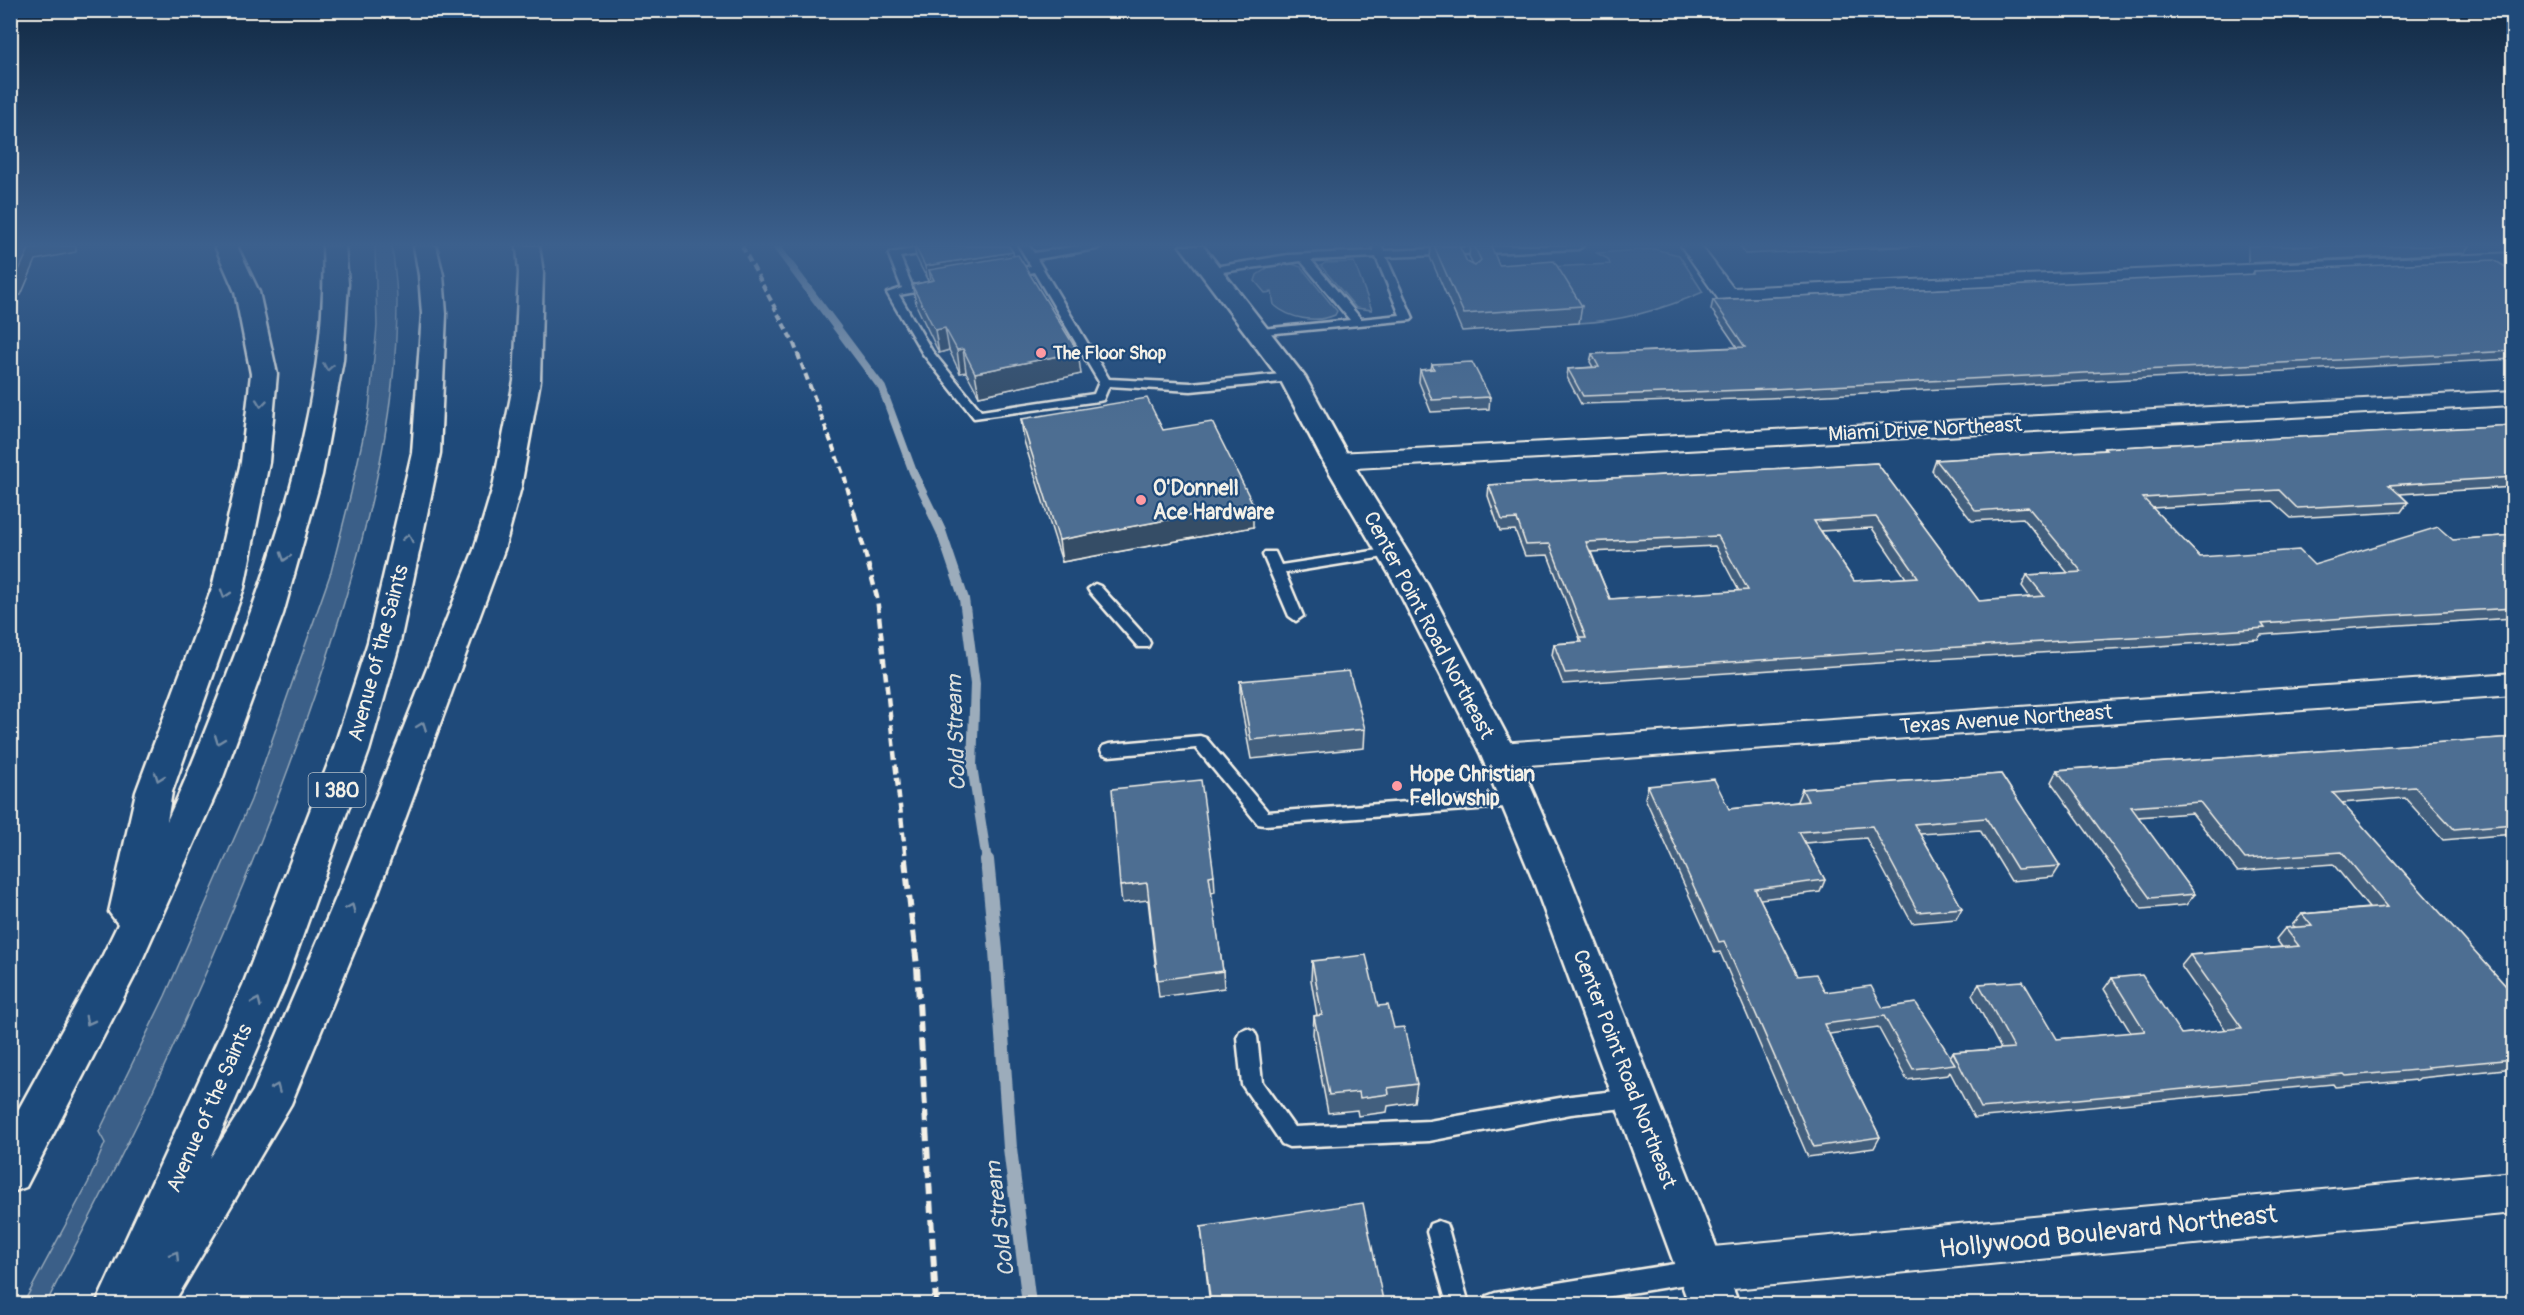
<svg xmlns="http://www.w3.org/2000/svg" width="2524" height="1315" font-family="Pangolin,sans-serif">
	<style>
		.green { fill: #3a5f88; stroke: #97a8b8; stroke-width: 1.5 }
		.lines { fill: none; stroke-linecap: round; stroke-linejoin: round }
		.stream-far2 { stroke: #9cacbb; stroke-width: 8 }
		.stream-far1 { stroke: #9cacbb; stroke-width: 10 }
		.stream { stroke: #9cacbb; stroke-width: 14 }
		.lane-casing { stroke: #f4f1e8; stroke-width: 5 }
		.street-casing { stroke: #f4f1e8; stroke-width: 4 }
		.secondary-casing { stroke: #f4f1e8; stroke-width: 5 }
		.highway-casing { stroke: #f4f1e8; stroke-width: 5 }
		.lane { fill: #1f4a7a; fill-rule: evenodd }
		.street { fill: #1f4a7a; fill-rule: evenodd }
		.secondary { fill: #1f4a7a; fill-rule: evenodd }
		.highway { fill: #1f4a7a; fill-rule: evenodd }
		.rail-far2 { stroke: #f4f1e8; stroke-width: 4; stroke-dasharray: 7 4; stroke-linecap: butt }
		.rail-far1 { stroke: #f4f1e8; stroke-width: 4.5; stroke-dasharray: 9 4.5; stroke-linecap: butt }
		.rail { stroke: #f4f1e8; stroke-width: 6; stroke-dasharray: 12 6; stroke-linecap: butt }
		.wall { fill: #425f7e; stroke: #f4f1e8; stroke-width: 1.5; fill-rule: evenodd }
		.shaded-wall { fill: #364d66; stroke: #f4f1e8; stroke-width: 1.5 }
		.building { fill: #4d6e92; stroke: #f4f1e8; stroke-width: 1.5; fill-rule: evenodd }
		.oneway { stroke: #748da6 }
		.poi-dot { fill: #ff9aa2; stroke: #1f4a7a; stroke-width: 2 }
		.labels { text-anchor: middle; stroke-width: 4.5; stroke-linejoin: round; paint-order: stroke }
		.far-poi-label { font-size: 18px; font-weight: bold; fill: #f4f1e8; stroke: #1f4a7a; text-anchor: start }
		.shield { fill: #1f4a7a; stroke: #b4bfc7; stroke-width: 1.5 }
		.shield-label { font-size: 20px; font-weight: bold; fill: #f4f1e8 }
		.street-label { font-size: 21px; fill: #f4f1e8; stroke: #1f4a7a }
		.poi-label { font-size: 21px; font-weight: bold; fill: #f4f1e8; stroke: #1f4a7a; text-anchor: start }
		.water-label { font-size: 22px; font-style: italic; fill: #dee0dd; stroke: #1f4a7a }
		.near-street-label { font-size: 26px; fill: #f4f1e8; stroke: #1f4a7a }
	</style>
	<rect width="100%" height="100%" fill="#1f4a7a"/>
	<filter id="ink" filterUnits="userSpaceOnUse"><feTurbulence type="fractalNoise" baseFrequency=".0167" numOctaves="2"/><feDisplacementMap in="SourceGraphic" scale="12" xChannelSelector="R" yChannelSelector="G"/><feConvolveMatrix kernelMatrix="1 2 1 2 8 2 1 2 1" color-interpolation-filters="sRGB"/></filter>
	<g filter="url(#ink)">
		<path class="green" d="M375 246H392C394 264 397 284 397 302 397 427 362 549 324 667 276 813 215 957 150 1097 117 1167 80 1235 46 1304H23L88 1183 105 1143 99 1132 165 996 251 800 331 572 351 493 369 410 377 326Z
			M1654 249 1679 255 1703 292C1664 309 1621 321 1579 323L1548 267 1610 264 1608 259 1597 253Z
			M1354 262 1372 310 1356 308 1321 266 1325 263Z
			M1292 264 1301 267 1337 311 1335 315C1315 324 1289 318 1274 305L1272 292 1265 293 1255 281 1257 275 1269 267Z"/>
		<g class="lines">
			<path class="stream-far2" d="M776 246 882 388 913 472 933 513"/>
			<path class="stream-far1" d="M932 512 941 531 964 599 975 684 972 766 987 861"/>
			<path class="stream" d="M987 860 996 951 1010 1148 1029 1304"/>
			<defs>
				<path id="lane" d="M932 246H955L950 249 900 257 912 286 932 283 937 286 932 289 899 295 932 351 981 411 1094 394 1099 382 1034 272 1009 276 1004 273 1031 266 1019 246H1029L1034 253 1078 246H1101L1096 249 1037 259 1109 379 1191 383 1292 373 1298 377 1292 381 1191 391 1109 386 1103 400 1099 401 974 418 923 354 887 293 902 288 889 255 890 253Z
					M1373 246H1381L1384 251 1506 246H1583L1578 249 1386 257 1413 318 1411 320 1256 335 1250 332 1252 330 1350 320 1301 261 1208 274 1203 271 1208 268 1288 255 1374 251ZM1376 257 1400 315 1361 319 1311 260Z
					M1392 548 1399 552 1397 555 1285 573 1303 616 1296 621 1289 616 1263 555 1265 552H1275L1281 565Z
					M1095 584 1100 586 1148 639 1150 643 1148 647H1138L1090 592 1088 589Z
					M1200 736 1206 738 1268 812 1518 794 1524 796 1526 800 1524 804 1518 806 1264 825 1258 824 1196 748 1109 756 1103 754 1101 750 1103 746 1109 744Z
					M1247 1028 1254 1031 1257 1037 1262 1082 1294 1127 1429 1121 1571 1096 1633 1089 1640 1091 1643 1098 1640 1105 1633 1107 1571 1114 1429 1141 1289 1147 1282 1144 1242 1085 1237 1037 1240 1031Z
					M1438 1221 1446 1224 1449 1232 1469 1304H1447L1427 1232 1430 1224Z
					M1699 1260 1707 1263 1710 1271 1707 1279 1699 1282 1561 1304H1484L1487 1296 1495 1293Z"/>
				<path id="street" d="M1681 246H1701L1733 288 2514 253V265L1727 301 1719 300Z
					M2514 391V405L1337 469 1328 466 1324 461 1328 456 1337 453Z
					M2514 673V695L1499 767 1488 763 1483 755 1488 747 1499 743Z
					M2514 1172V1213L1702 1292 1686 1286 1680 1270 1686 1254 1702 1248Z"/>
				<path id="secondary" d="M1180 246H1203L1305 377 1351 461 1427 584 1517 755 1571 880 1739 1304H1689L1533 880 1481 755 1395 584 1323 461 1280 379Z"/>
				<path id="highway" d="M215 246H237L259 292 277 374 269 462 244 588 172 792 167 821C189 774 207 726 226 678 278 544 329 391 323 246H345L348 284 343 360 322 475 283 614 222 780 138 969 26 1187 10 1193V1125L101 959 118 924 109 912 136 792 212 588 241 462 251 374 235 292Z
					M414 246H436L443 275 446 314 440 453 400 642 369 751 285 985 210 1158 253 1091 336 898 474 550 493 487 514 381 519 273 517 246H539L543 273 540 381 521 487 504 550 376 898 291 1104 173 1304H96L243 985 333 751 368 642 412 453 422 314 419 275Z"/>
			</defs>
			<use href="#lane" class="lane-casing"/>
			<use href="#street" class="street-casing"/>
			<use href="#secondary" class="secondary-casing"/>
			<use href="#highway" class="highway-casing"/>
			<use href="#lane" class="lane"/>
			<use href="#street" class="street"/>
			<use href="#secondary" class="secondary"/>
			<use href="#highway" class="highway"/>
			<path class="rail-far2" d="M742 246 794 344 845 479 854 513"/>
			<path class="rail-far1" d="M854 512 877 597 906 861"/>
			<path class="rail" d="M905 860 917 966 936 1304"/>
		</g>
		<path class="wall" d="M899 246H1009L1013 256 1081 374 979 396 966 372 960 373 949 350 939 353 917 307 912 285 931 281H928L916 257 914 246 900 247Z
			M1426 246H1459L1467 262 1473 265 1469 256 1470 246H1491L1499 265 1582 306 1579 323 1462 331 1430 257 1431 247H1426Z
			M1740 246H1920L1745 254Z
			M2248 246H2469L2464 253 2248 263Z
			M2254 271 2514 272V359L1769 398 1581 404 1567 377 1568 369 1593 367 1590 362 1592 354 1737 347 1711 309 1713 300 2252 275Z
			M1432 364 1490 397 1489 409 1431 412 1419 382 1420 370 1431 369Z
			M1021 419 1253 527 1062 562 1024 441Z
			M2514 425V487L2400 494 2408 502 2401 512 2291 518 2272 501 2152 508 2200 557 2314 565 2453 540 2514 535V618L2367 627 2261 635 2258 639 2145 647 1984 656 1563 684 1552 655 1554 644 1579 642 1580 639 1548 555 1525 556 1515 530 1500 531 1488 496 1489 485 1877 463 1979 601 2030 597 2022 586 2027 575 2068 573 2023 518 1972 521 1932 471 1936 460 2103 450 2104 448ZM1872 528 1906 578 1854 581 1821 531ZM1715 546 1739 591 1610 599 1591 552Z
			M1240 681 1365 729 1364 748 1251 759 1240 700Z
			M2514 737V834L2443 840 2405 798 2342 803 2514 995V1068L2420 1078 2417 1080 2335 1087 2333 1084 1974 1118 1950 1072 1948 1075 1907 1080 1878 1027 1829 1034 1880 1137 1874 1148 1808 1157 1720 952 1715 953 1645 798 1648 786 1729 809 1798 802 1797 801 1802 789 2001 774 2060 866 2053 877 2011 881 1980 830 1920 834 1962 908 1956 919 1912 923 1866 838 1805 843 1825 880 1820 892 1760 899 1798 976 1825 992 1883 1008 1950 1057 1953 1052 2001 1049 1972 995 1979 984 2057 1039 2131 1033 2104 989 2112 978 2181 1034 2226 1030 2181 966 2190 955 2282 947 2276 939 2285 928 2295 927 2292 925 2302 914 2369 908 2333 864 2237 871 2192 813 2138 817 2195 894 2186 905 2142 909 2051 782 2057 770Z
			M1214 875 1215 892 1211 893 1223 971 1224 988 1159 997 1148 900 1122 903 1120 886Z
			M1312 961 1378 1006 1394 1028 1417 1084 1414 1102 1388 1106 1387 1112 1358 1116 1357 1110 1328 1113 1313 1034 1314 1016 1317 1015 1311 980Z
			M1201 1227 1384 1305H1210Z"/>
		<path class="shaded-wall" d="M44 246H76V252L36 260 21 295 15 296 10 306V284L29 249Z
			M1013 252 1015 266 929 270 931 281H928L925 266Z
			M945 328 949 350 939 353 935 330Z
			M963 349 966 372 960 373 957 350Z
			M1078 352 1081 374 979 396 975 373Z
			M1253 504V527L1062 562 1059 540Z"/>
		<path class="building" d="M10 246H44L29 249 13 283 10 284Z
			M915 246H1009L1013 252 925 266Z
			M1434 246H1459L1467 262 1475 266 1481 260 1474 246H1491L1499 265 1554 261 1582 306 1464 314Z
			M1018 255 1078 352 975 373 963 349 957 350 945 328 935 330 912 285 934 280 929 270Z
			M2494 260 2514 272V351L1772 389 1583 396 1568 369 1599 367 1592 354 1745 347 1713 300 2254 274V271Z
			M1472 362 1490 397 1432 400 1420 370 1434 369 1432 364Z
			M1147 398 1163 430 1212 422 1253 504 1059 540 1021 419Z
			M2514 425V477L2389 485 2408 502 2297 508 2279 490 2143 498 2200 557 2299 550 2314 565 2438 527 2453 540 2514 535V608L2375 616 2262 624 2265 628 2151 636 1989 645 1565 673 1554 644 1582 642 1580 638H1586L1550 544 1526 545 1517 519 1502 520 1489 485 1877 463 1979 601 2044 596 2027 575 2082 572 2028 507 1976 511 1936 460 2106 450 2104 448ZM1876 517 1918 577 1854 581 1814 521ZM1718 536 1748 590 1610 599 1586 542Z
			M1349 671 1365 729 1251 740 1240 681Z
			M2514 737V824L2454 829 2415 787 2333 793 2514 995V1059L2427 1067 2429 1069 2346 1076 2344 1074 1981 1108 1953 1052 2014 1048 1979 984 2023 981 2057 1039 2145 1031 2112 978 2142 975 2181 1034 2242 1028 2190 955 2299 946 2285 928 2312 926 2302 914 2387 907 2342 852 2245 859 2200 802 2131 807 2195 894 2150 898 2057 770Z
			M2001 774 2060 866 2017 869 1986 818 1914 824 1962 908 1918 912 1872 826 1799 832 1825 880 1755 889 1798 976 1816 974 1825 992 1871 986 1883 1008 1916 1003 1955 1064 1913 1069 1884 1016 1824 1024 1880 1137 1814 1147 1724 941 1719 942 1648 786 1714 779 1729 809 1808 801 1802 789Z
			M1201 780 1214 875 1209 876 1223 971 1158 980 1147 883 1120 886 1112 789Z
			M1366 955 1378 1006 1388 1005 1394 1028 1404 1027 1417 1084 1388 1088 1389 1094 1360 1098 1359 1092 1329 1095 1314 1016 1322 1015 1312 961Z
			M1363 1203 1384 1305H1211L1201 1227Z"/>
		<defs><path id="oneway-chevron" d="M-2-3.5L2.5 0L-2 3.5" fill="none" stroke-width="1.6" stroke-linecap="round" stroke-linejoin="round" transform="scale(1.5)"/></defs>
		<g class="oneway">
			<use href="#oneway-chevron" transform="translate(328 367) rotate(100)"/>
			<use href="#oneway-chevron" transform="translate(261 403) rotate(96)"/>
			<use href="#oneway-chevron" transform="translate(408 538) rotate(-78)"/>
			<use href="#oneway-chevron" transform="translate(285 557) rotate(108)"/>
			<use href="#oneway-chevron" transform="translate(225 594) rotate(108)"/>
			<use href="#oneway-chevron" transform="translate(422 726) rotate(-69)"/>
			<use href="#oneway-chevron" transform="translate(219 740) rotate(111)"/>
			<use href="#oneway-chevron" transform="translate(159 777) rotate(110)"/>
			<use href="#oneway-chevron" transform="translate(351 908) rotate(-67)"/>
			<use href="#oneway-chevron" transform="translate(257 1002) rotate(-66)"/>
			<use href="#oneway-chevron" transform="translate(89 1021) rotate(118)"/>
			<use href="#oneway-chevron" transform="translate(276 1088) rotate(-67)"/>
			<use href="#oneway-chevron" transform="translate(175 1255) rotate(-58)"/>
		</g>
	</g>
	<linearGradient id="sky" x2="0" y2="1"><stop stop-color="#112943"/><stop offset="0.57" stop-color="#3c608d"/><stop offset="1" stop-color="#3c608d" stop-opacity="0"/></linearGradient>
	<rect width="2524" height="430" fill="url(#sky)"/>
	<g class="poi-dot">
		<circle cx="1041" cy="353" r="6"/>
		<circle cx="1141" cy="500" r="6"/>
		<circle cx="1397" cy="786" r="6"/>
	</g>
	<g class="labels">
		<g class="far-poi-label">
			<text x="1053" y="359">The Floor Shop</text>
		</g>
		<rect class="shield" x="308.5" y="773" width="57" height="34" rx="4.5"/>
		<g class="shield-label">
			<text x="337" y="797">I 380</text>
		</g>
		<g class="street-label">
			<text transform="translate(1925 429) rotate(-3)" y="7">Miami Drive Northeast</text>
			<text transform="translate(1429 625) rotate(62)" y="7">Center Point Road Northeast</text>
			<text transform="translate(378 653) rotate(-75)" y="7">Avenue of the Saints</text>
			<text transform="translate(2006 719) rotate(-4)" y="7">Texas Avenue Northeast</text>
			<text transform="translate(1625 1069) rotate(69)" y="7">Center Point Road Northeast</text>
			<text transform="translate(209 1108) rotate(-66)" y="7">Avenue of the Saints</text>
		</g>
		<g class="poi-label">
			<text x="1153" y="495">O'Donnell<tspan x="1153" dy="24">Ace Hardware</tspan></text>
			<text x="1409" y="781">Hope Christian<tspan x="1409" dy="24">Fellowship</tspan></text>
		</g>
		<g class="water-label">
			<text transform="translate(955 733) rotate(-92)" y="8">Cold Stream</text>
			<text transform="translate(999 1219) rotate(-97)" y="8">Cold Stream</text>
		</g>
		<g class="near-street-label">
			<text transform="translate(2108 1231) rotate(-6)" y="9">Hollywood Boulevard Northeast</text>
		</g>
	</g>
	<rect width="2524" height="1315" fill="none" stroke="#1f4a7a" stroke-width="36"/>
	<rect x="18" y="18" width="2488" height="1279" fill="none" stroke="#f4f1e8" stroke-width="2" filter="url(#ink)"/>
</svg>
